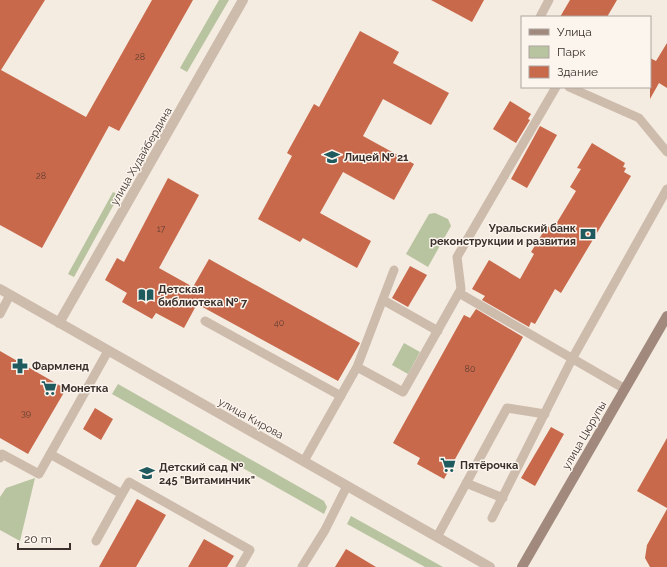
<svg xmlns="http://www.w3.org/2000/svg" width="667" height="567" font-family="Raleway,sans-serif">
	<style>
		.green { fill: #b8c4a0 }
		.building { fill: #c8694b }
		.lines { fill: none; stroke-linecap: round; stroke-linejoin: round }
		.service { stroke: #cdbbac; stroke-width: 9 }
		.tertiary { stroke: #cdbbac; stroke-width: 10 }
		.secondary { stroke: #a18a7d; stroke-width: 10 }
		.labels { text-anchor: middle; stroke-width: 3; stroke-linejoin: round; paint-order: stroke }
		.number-label { font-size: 9px; fill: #5e3e33 }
		.street-label { font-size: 11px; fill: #3b302b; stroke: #fbf5ee }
		.poi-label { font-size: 11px; font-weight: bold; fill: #3b302b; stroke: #fbf5ee; text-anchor: start }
	</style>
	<rect width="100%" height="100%" fill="#f4ebe1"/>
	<path class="green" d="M219 0H229L187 72 180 68Z
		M113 192 119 195 74 277 68 274Z
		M435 213 448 219 451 226 428 267 406 254 429 214Z
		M404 343 420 352 408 374 392 365Z
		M118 384 324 501 327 507 324 514 112 394Z
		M35 478 20 541 0 530V497L6 488Z
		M351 516 443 567H425L347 524Z"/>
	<path class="building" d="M0 0H45L1 70 86 117 152 0H193L119 131 109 126 42 248 0 225Z
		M431 0H484L472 22Z
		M570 0H617L607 17H560Z
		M360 31 399 52 393 63 449 93 431 125 383 99 363 136 414 164 394 200 343 172 320 213 371 241 357 268 303 238 300 242 258 219 292 156 287 153 314 104 319 107Z
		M667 43V88L659 83 650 99V58L656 61Z
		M510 101 531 114 528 119 530 120 516 143 493 129Z
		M540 126 557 135 527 188 511 179Z
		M592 143 625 163 623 167 626 168 624 172 631 176 561 293 555 289 535 324 531 322 529 327 482 300 485 296 472 289 489 260 520 279 534 254 531 252 547 226 553 229 576 191 570 187 581 169 577 168Z
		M168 178 199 195 159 268 193 287 209 259 360 343 338 381 197 304 184 328 156 313 152 319 122 302 127 293 105 280 117 258 124 262Z
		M410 266 427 275 408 307 392 298Z
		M476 309 523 337 444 479 417 464 420 458 393 443 464 315 470 318Z
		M0 351 66 389 28 454 0 438Z
		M95 408 113 419 101 440 83 429Z
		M551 427 564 434 535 486 521 478Z
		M667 438V508L637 491Z
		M137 499 166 515 136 567H99Z
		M667 509V567H650L645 558 647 545Z
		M204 539 234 556 227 567H188Z
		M346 549 376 567H335Z"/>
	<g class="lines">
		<path class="service" d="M540 17 549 0
			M569 87 639 118 667 152
			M459 293 625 389
			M383 300 438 331
			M0 314 10 295
			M205 321 341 396
			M357 367 403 392 461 289 457 257 556 87
			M50 454 122 494 96 541
			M0 458 2 454 39 474 108 351
			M304 461 357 367 394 270
			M466 483 503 498
			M122 494 129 482 250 550 240 567
			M492 518 572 359 667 189
			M437 537 507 408 545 414
			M302 567 325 530 347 486"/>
		<path class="tertiary" d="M0 289 490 567
			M59 323 243 0"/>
		<path class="secondary" d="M522 567 667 316"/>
	</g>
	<defs>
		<symbol id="school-bare" viewBox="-9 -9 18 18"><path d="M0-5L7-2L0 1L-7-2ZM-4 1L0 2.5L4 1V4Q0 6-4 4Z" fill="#1f5a5e" stroke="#fbf5ee" stroke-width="2.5" paint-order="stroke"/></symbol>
		<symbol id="bank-bare" viewBox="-9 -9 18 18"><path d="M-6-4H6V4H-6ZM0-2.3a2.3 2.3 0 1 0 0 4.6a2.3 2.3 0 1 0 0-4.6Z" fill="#1f5a5e" stroke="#fbf5ee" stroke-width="2.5" paint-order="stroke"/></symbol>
		<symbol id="library-bare" viewBox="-9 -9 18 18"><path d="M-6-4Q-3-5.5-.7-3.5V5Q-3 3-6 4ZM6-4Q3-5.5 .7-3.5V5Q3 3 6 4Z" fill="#1f5a5e" stroke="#fbf5ee" stroke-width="2.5" paint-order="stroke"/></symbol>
		<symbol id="pharmacy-bare" viewBox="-9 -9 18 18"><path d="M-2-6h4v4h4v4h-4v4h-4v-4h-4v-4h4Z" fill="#1f5a5e" stroke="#fbf5ee" stroke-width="2.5" paint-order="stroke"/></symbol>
		<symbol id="supermarket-bare" viewBox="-9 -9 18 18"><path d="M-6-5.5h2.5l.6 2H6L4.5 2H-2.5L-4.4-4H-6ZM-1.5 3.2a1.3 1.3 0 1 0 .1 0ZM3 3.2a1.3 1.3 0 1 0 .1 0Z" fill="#1f5a5e" stroke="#fbf5ee" stroke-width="2.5" paint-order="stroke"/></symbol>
	</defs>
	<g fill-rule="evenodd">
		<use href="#school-bare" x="321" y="146" width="22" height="22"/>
		<use href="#bank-bare" x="577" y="223" width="22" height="22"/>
		<use href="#library-bare" x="135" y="284" width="22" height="22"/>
		<use href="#pharmacy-bare" x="9" y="355" width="22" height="22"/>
		<use href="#supermarket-bare" x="38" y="377" width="22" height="22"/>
		<use href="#supermarket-bare" x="437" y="454" width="22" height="22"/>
		<use href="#school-bare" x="136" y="462" width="22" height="22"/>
	</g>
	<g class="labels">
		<g class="number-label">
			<text x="140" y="60">28</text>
			<text x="41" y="179">28</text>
			<text x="161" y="232">17</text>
			<text x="279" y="326">40</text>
			<text x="470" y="372">80</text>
			<text x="26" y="416">39</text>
		</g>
		<g class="street-label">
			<text transform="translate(141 156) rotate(-60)" y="4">улица Худайбердина</text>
			<text transform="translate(251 418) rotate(29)" y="4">улица Кирова</text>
			<text transform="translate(584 435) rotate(-60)" y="4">улица Цюрупы</text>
		</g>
		<g class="poi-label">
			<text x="344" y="161">Лицей № 21</text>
			<text x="576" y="232" text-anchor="end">Уральский банк<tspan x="576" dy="13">реконструкции и развития</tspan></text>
			<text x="158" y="293">Детская<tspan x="158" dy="13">библиотека № 7</tspan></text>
			<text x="32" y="370">Фармленд</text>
			<text x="61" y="392">Монетка</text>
			<text x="460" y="469">Пятёрочка</text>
			<text x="159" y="471">Детский сад №<tspan x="159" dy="13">245 "Витаминчик"</tspan></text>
		</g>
	</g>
	<rect x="521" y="16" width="130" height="72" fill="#fbf5ee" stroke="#aea6a0"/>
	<rect x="529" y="29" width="20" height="6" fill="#a18a7d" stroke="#aea6a0"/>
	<text x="557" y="36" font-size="12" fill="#3b302b">Улица</text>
	<rect x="529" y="46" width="20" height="12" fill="#b8c4a0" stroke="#aea6a0"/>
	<text x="557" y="56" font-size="12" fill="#3b302b">Парк</text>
	<rect x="529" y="66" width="20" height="12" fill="#c8694b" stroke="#aea6a0"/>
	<text x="557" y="76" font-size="12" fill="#3b302b">Здание</text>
	<path d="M18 543v6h52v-6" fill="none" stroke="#3b302b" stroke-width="2"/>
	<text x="24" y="543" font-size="12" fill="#3b302b" stroke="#fbf5ee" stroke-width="3" paint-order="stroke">20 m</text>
</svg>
